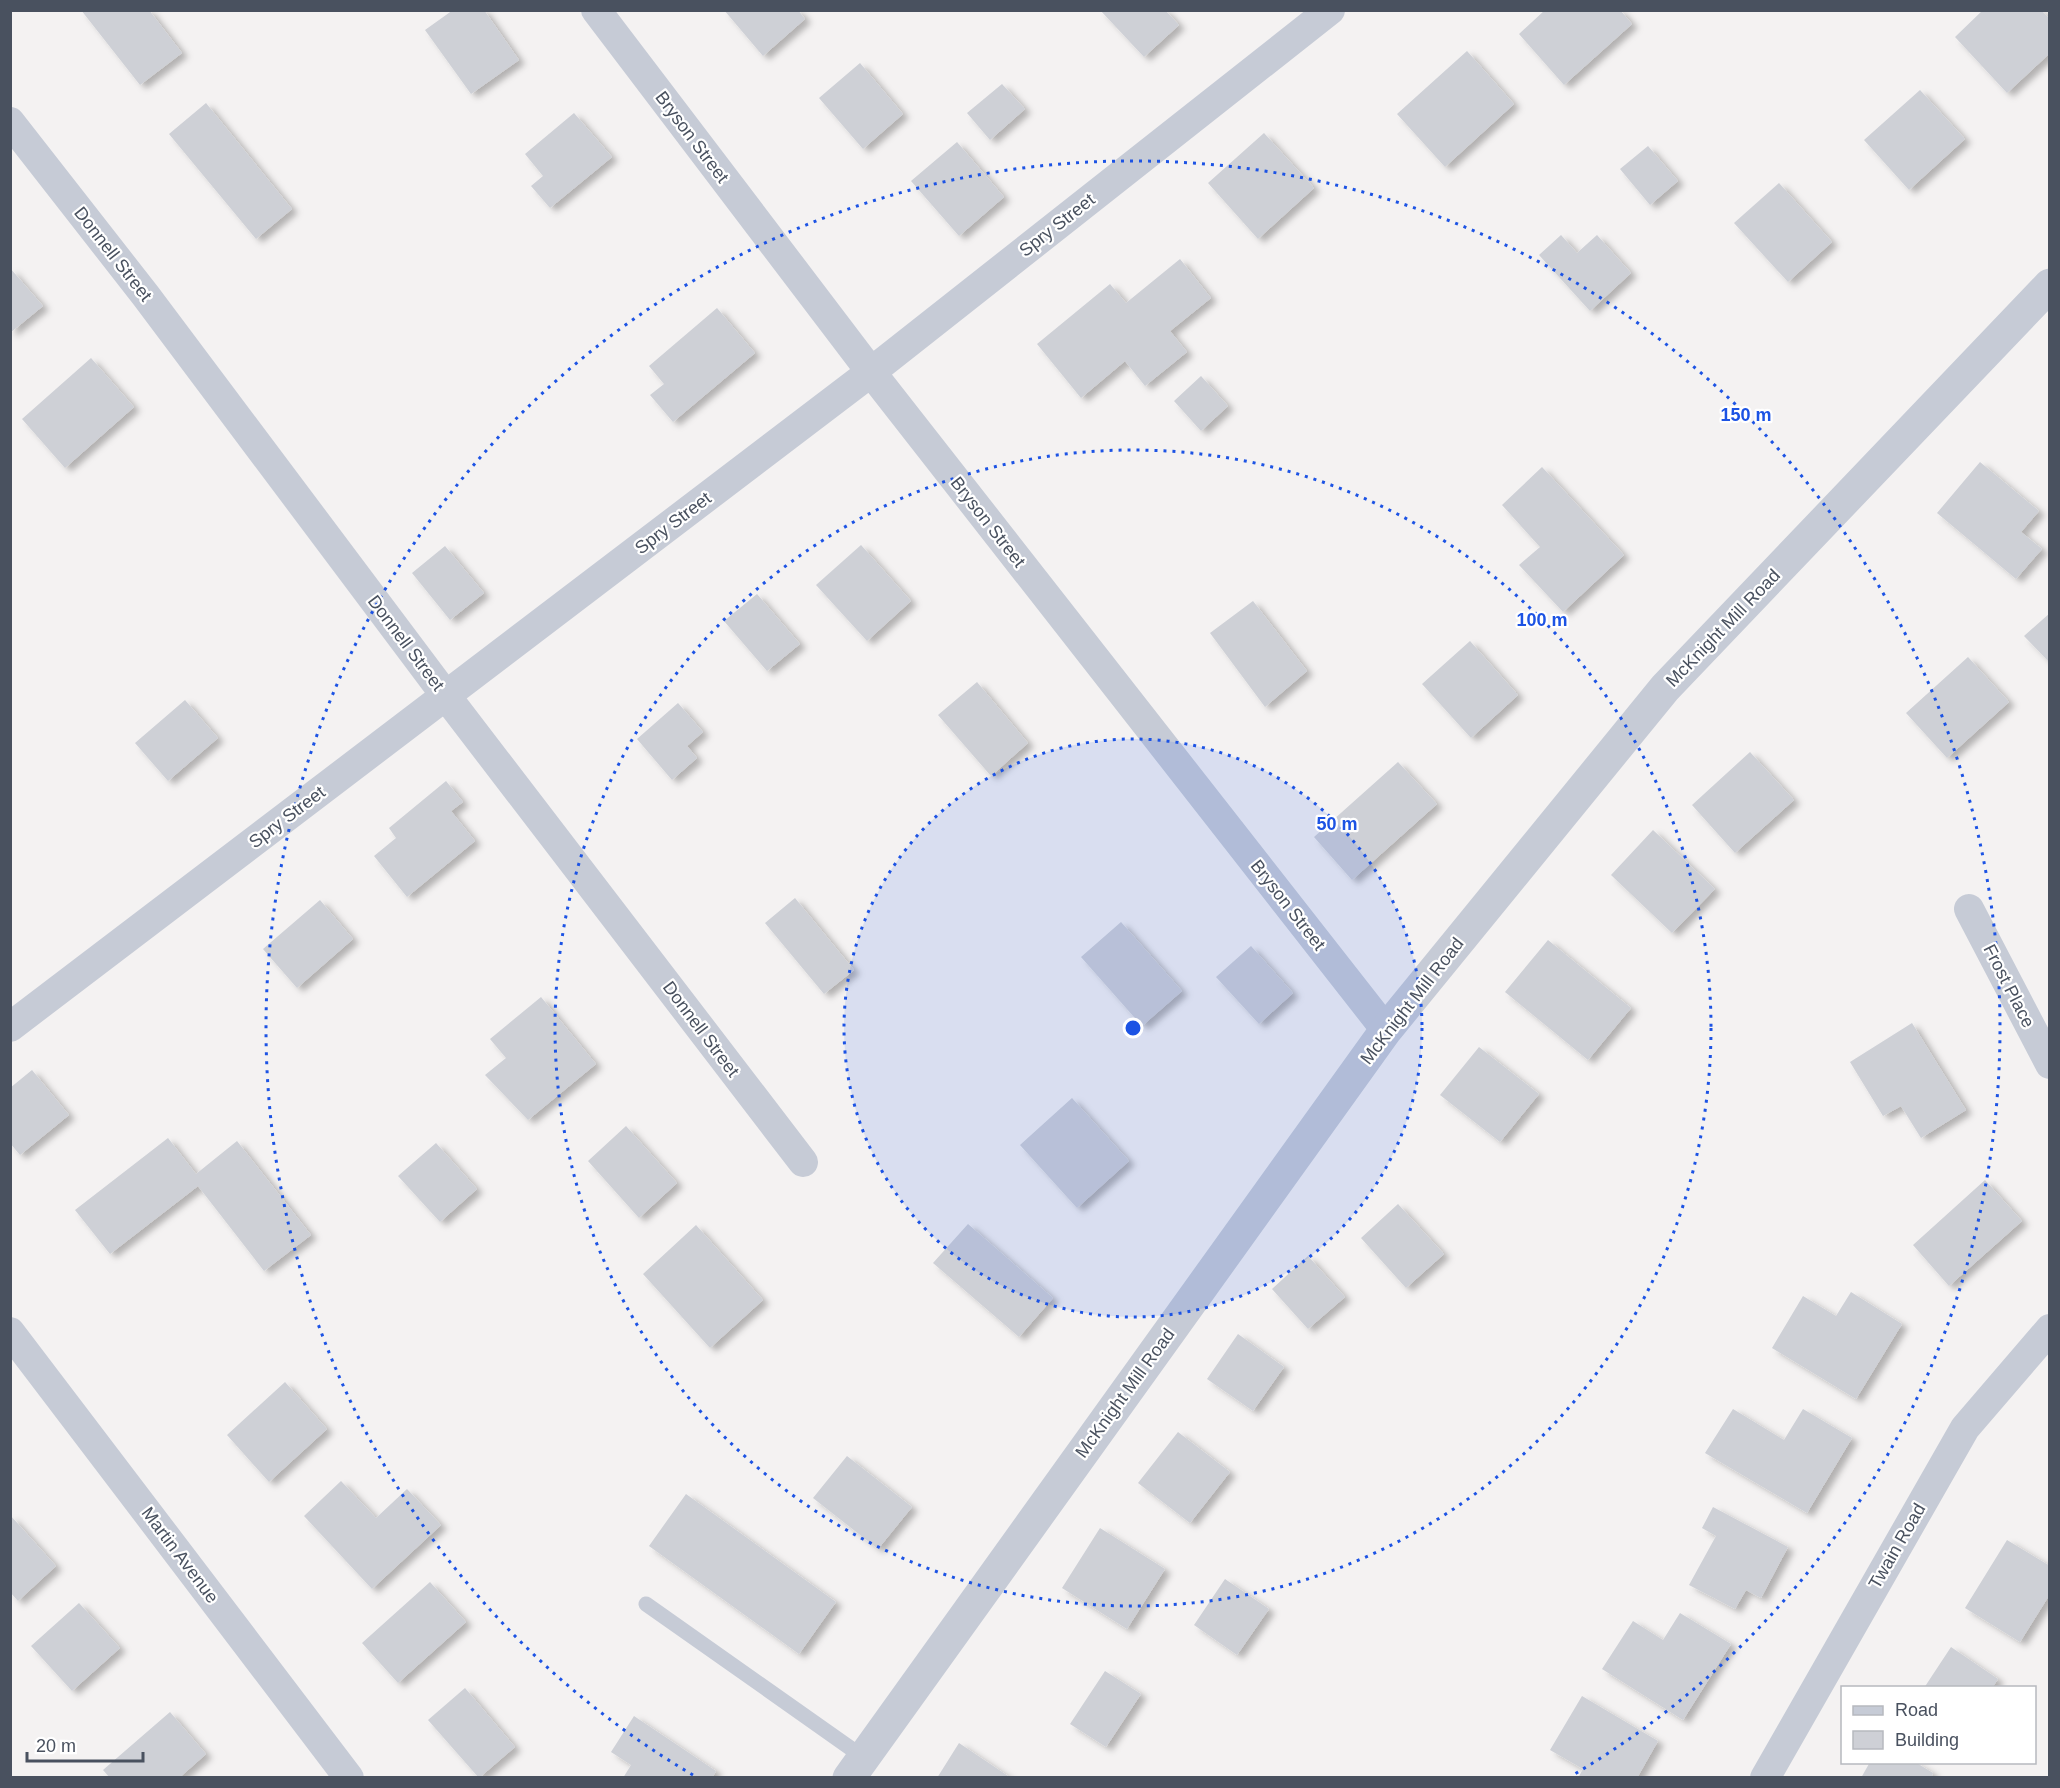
<svg xmlns="http://www.w3.org/2000/svg" width="2060" height="1788" font-family="Helvetica,sans-serif">
	<style>
		.building { fill: #ced0d6; filter: url(#shadow) }
		.lines { fill: none; stroke-linecap: round; stroke-linejoin: round }
		.service { stroke: #c6cbd6; stroke-width: 15 }
		.minor { stroke: #c6cbd6; stroke-width: 30 }
		.tertiary { stroke: #c6cbd6; stroke-width: 33 }
		.ring { fill: none; stroke: #1c53e4; stroke-width: 3; stroke-dasharray: 3 6 }
		.labels { text-anchor: middle; stroke-width: 4.5; stroke-linejoin: round; paint-order: stroke }
		.street-label { font-size: 18px; fill: #49515f; stroke: #fff }
		.centre { fill: #1c53e4; stroke: #fff; stroke-width: 3 }
		.ring-label { font-size: 18px; text-anchor: middle; font-weight: bold; fill: #1c53e4; stroke: #fff; stroke-width: 4.5; stroke-linejoin: round; paint-order: stroke }
	</style>
	<defs>
		<filter id="shadow"><feDropShadow dx="6" dy="4" stdDeviation="3" flood-color="#0004"/></filter>
	</defs>
	<rect width="100%" height="100%" fill="#f4f2f2"/>
	<path class="building" d="M81 10H149L182 53 140 85Z
		M453 10H484L519 60 471 94 425 30Z
		M724 10H798L805 19 763 56Z
		M1100 10H1165L1179 25 1144 57Z
		M1545 10H1620L1632 24 1564 85 1519 34Z
		M1983 10H2041L2050 19V53L2007 93 1955 37Z
		M1467 51 1514 104 1445 167 1397 114Z
		M860 63 903 114 863 149 819 98Z
		M1002 84 1025 109 990 140 967 113Z
		M1920 90 1965 139 1909 190 1864 140Z
		M206 103 292 209 256 239 169 134Z
		M574 113 612 157 550 208 531 186 543 176 525 154Z
		M1264 133 1314 188 1258 239 1208 183Z
		M957 142 1004 197 959 236 911 181Z
		M1648 146 1678 181 1650 205 1620 169Z
		M1779 183 1832 242 1788 282 1734 223Z
		M1561 235 1577 253 1597 235 1631 273 1590 311 1539 255Z
		M1180 259 1211 298 1170 331 1187 352 1145 386 1125 361 1081 398 1037 344 1110 284 1126 303Z
		M10 268 43 306 10 333Z
		M717 308 755 353 673 422 650 395 664 384 649 366Z
		M91 358 134 407 65 468 22 419Z
		M1201 376 1228 406 1201 431 1174 401Z
		M1980 462 2039 511 2021 532 2042 549 2016 579 1937 513Z
		M1542 467 1624 555 1563 612 1519 565 1540 547 1502 505Z
		M861 545 911 601 867 641 816 585Z
		M445 546 484 593 450 620 412 573Z
		M757 594 800 644 767 671 724 621Z
		M1253 601 1307 671 1265 707 1210 633Z
		M2050 613V663L2024 636Z
		M1470 641 1518 695 1471 738 1422 684Z
		M1968 657 2009 702 1947 758 1906 713Z
		M977 682 1028 743 991 776 938 715Z
		M185 700 218 738 168 781 135 743Z
		M678 703 703 732 687 746 697 758 672 780 637 739Z
		M1750 752 1794 800 1735 853 1692 805Z
		M1398 762 1437 804 1352 880 1314 837Z
		M446 781 463 802 451 811 475 841 407 897 374 856 396 838 389 828Z
		M1653 830 1715 889 1672 933 1611 875Z
		M795 898 854 970 824 994 765 923Z
		M320 900 353 939 297 988 263 949Z
		M1121 922 1182 991 1142 1026 1081 957Z
		M1548 940 1631 1008 1588 1060 1505 992Z
		M1251 946 1293 993 1259 1024 1216 977Z
		M541 997 596 1064 528 1120 485 1075 506 1058 490 1039Z
		M1912 1023 1966 1110 1921 1138 1901 1106 1883 1116 1850 1062Z
		M1479 1047 1539 1094 1500 1142 1440 1095Z
		M32 1070 69 1115 20 1155 10 1143V1088Z
		M1072 1098 1129 1161 1077 1208 1020 1145Z
		M626 1126 677 1183 639 1218 588 1161Z
		M168 1138 196 1174 237 1141 311 1235 264 1271 198 1186 110 1254 75 1210Z
		M436 1143 477 1189 440 1222 398 1176Z
		M1985 1180 2022 1221 1949 1286 1913 1245Z
		M1398 1204 1444 1254 1406 1288 1361 1238Z
		M968 1224 1053 1298 1019 1337 933 1263Z
		M696 1225 763 1300 710 1348 643 1274Z
		M1308 1256 1345 1297 1308 1329 1272 1289Z
		M1851 1292 1902 1324 1856 1399 1772 1348 1803 1296 1836 1316Z
		M1238 1334 1284 1367 1253 1411 1207 1379Z
		M285 1382 327 1429 269 1482 227 1435Z
		M1733 1409 1784 1440 1803 1409 1852 1438 1807 1513 1705 1453Z
		M1178 1432 1230 1472 1190 1523 1138 1483Z
		M847 1456 912 1507 878 1549 813 1498Z
		M341 1481 376 1518 407 1489 441 1525 372 1589 304 1516Z
		M686 1494 836 1602 799 1654 649 1546Z
		M1713 1507 1788 1547 1761 1598 1746 1590 1735 1609 1689 1585 1716 1536 1702 1528Z
		M10 1515 56 1566 18 1601 10 1592Z
		M1100 1528 1165 1569 1127 1629 1062 1588Z
		M2007 1540 2050 1566V1594L2020 1642 1965 1608Z
		M1225 1579 1269 1609 1237 1655 1194 1625Z
		M430 1582 466 1622 398 1683 362 1643Z
		M79 1603 120 1648 72 1691 31 1646Z
		M1680 1613 1731 1644 1683 1720 1602 1669 1633 1621 1663 1640Z
		M1951 1647 1998 1679 1992 1688H1924Z
		M1105 1671 1141 1694 1106 1747 1070 1724Z
		M465 1688 515 1747 479 1778 428 1720Z
		M1582 1696 1658 1741 1637 1778H1578L1583 1769 1550 1750Z
		M170 1712 206 1754 179 1778H110L103 1770Z
		M634 1716 716 1771 712 1778H623L631 1765 611 1752Z
		M959 1743 1011 1778H937Z
		M1870 1762H1915L1933 1773 1931 1778H1861Z"/>
	<g class="lines">
		<path class="service" d="M646 1604 863 1757"/>
		<path class="minor" d="M596 10 871 372 1386 1030
			M10 122 146 296 446 696 803 1162
			M1969 909 2050 1064
			M10 1027 871 372 1330 10
			M10 1332 349 1778
			M1765 1778 1965 1428 2050 1329"/>
		<path class="tertiary" d="M849 1778 1386 1030 1665 688 2050 285"/>
	</g>
	<circle cx="1133" cy="1028" r="289" fill="#1c53e4" fill-opacity=".12"/>
	<g class="ring">
		<circle cx="1133" cy="1028" r="289"/>
		<circle cx="1133" cy="1028" r="578"/>
		<path d="M693 1775A867 867 0 1 1 1573 1775"/>
	</g>
	<g class="labels">
		<g class="street-label">
			<text transform="translate(692 137) rotate(53)" y="6">Bryson Street</text>
			<text transform="translate(1057 225) rotate(-38)" y="6">Spry Street</text>
			<text transform="translate(113 254) rotate(52)" y="6">Donnell Street</text>
			<text transform="translate(988 522) rotate(52)" y="6">Bryson Street</text>
			<text transform="translate(673 523) rotate(-37)" y="6">Spry Street</text>
			<text transform="translate(1723 628) rotate(-46)" y="6">McKnight Mill Road</text>
			<text transform="translate(406 643) rotate(53)" y="6">Donnell Street</text>
			<text transform="translate(287 817) rotate(-37)" y="6">Spry Street</text>
			<text transform="translate(1288 905) rotate(52)" y="6">Bryson Street</text>
			<text transform="translate(2009 986) rotate(63)" y="6">Frost Place</text>
			<text transform="translate(1412 1001) rotate(-52)" y="6">McKnight Mill Road</text>
			<text transform="translate(701 1029) rotate(53)" y="6">Donnell Street</text>
			<text transform="translate(1125 1393) rotate(-54)" y="6">McKnight Mill Road</text>
			<text transform="translate(1897 1546) rotate(-60)" y="6">Twain Road</text>
			<text transform="translate(180 1555) rotate(53)" y="6">Martin Avenue</text>
		</g>
	</g>
	<circle cx="1133" cy="1028" r="9" class="centre"/>
	<g class="ring-label">
		<text x="1746" y="421">150 m</text>
		<text x="1542" y="626">100 m</text>
		<text x="1337" y="830">50 m</text>
	</g>
	<rect width="2060" height="1788" fill="none" stroke="#49515f" stroke-width="24"/>
	<rect x="1841" y="1686" width="195" height="78" fill="#ffffff" stroke="#b6b9bf" stroke-width="1.5"/>
	<rect x="1853" y="1706" width="30" height="9" fill="#c6cbd6" stroke="#b6b9bf" stroke-width="1.5"/>
	<text x="1895" y="1716" font-size="18" fill="#49515f">Road</text>
	<rect x="1853" y="1731" width="30" height="18" fill="#ced0d6" stroke="#b6b9bf" stroke-width="1.5"/>
	<text x="1895" y="1746" font-size="18" fill="#49515f">Building</text>
	<path d="M27 1752v9h116v-9" fill="none" stroke="#49515f" stroke-width="3"/>
	<text x="36" y="1752" font-size="18" fill="#49515f" stroke="#ffffff" stroke-width="4.5" paint-order="stroke">20 m</text>
</svg>
